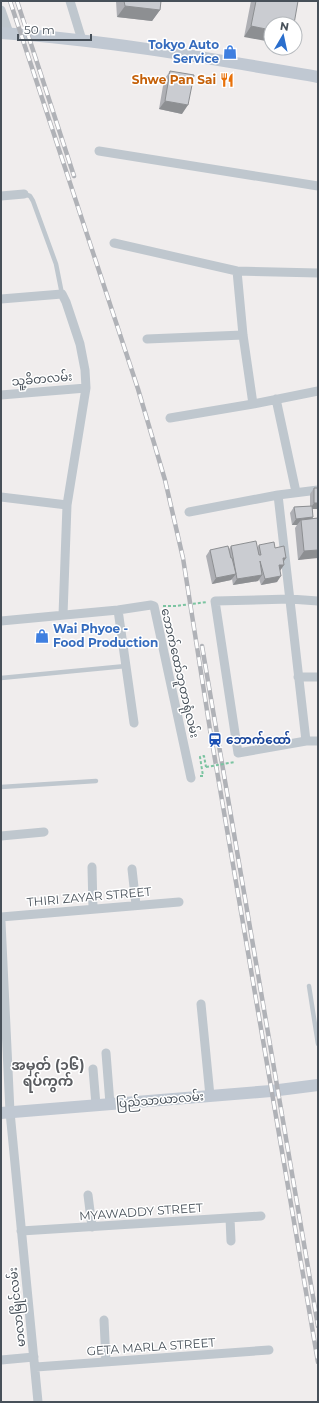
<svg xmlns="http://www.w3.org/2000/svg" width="319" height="1403" font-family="Montserrat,'Noto Sans Myanmar',sans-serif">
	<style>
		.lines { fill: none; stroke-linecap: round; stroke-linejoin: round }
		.path { stroke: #7bc4a1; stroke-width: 2; stroke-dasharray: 3 2; stroke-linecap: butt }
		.lane { stroke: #bfc7ce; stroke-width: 4.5 }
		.street { stroke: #bfc7ce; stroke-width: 9 }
		.secondary { stroke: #c0c8d2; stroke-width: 12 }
		.rail-casing { stroke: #b0b2b7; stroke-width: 4.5 }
		.rail { stroke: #fff; stroke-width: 3; stroke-dasharray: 9; stroke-linecap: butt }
		.path-bridge { stroke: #7bc4a1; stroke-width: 2; stroke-dasharray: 3 2; stroke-linecap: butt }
		.wall { fill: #aeafb4 }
		.shaded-wall { fill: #8d8f92 }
		.building { fill: #caccd1; stroke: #8d8f92 }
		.labels { text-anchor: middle; stroke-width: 3; stroke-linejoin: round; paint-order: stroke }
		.shop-label { font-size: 12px; font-weight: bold; fill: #366cbe; stroke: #fff; text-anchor: end }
		.food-label { font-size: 12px; font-weight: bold; fill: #c56008; stroke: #fff; text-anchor: end }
		.street-label { font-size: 12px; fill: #475059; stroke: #fff }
		.transit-label { font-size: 12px; font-weight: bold; fill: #164399; stroke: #fff; text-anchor: start }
		.quarter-label { font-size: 14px; font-weight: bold; fill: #5b5d61; stroke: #fff }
	</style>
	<rect width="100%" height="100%" fill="#f0eded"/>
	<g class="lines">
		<path class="path" d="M163 606H176L207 602
			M200 776H203L200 757 204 756 206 767"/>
		<path class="lane" d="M24 194 30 196 33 201 56 264 62 294
			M1 678 126 666
			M1 787 96 781
			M309 986 318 1044"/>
		<path class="street" d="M70 1 82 40
			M1 10 9 33
			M99 151 318 186
			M1 196 24 194
			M114 243 237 271 318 273
			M237 271 243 335 253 404
			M1 299 62 294 66 302 80 344 85 370 86 388 67 505 63 615
			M147 339 243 335
			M1 395 86 388
			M276 399 296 492
			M170 418 253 404 318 391
			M278 495 306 741
			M1 497 67 505
			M189 512 278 495 318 490
			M318 601 290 599 215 601 238 753 306 741H318
			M118 610 134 723
			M1 621 118 610 151 605 154 606 191 778
			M298 677H318
			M1 836 44 832
			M92 867 93 909
			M132 869 136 905
			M1 917 179 902
			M1 922 10 1112 38 1402
			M201 1004 210 1096
			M106 1053 110 1104
			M93 1069 96 1105
			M88 1195 92 1227
			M230 1218 231 1241
			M21 1231 261 1216
			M104 1320 106 1362
			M1 1360 34 1357
			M36 1367 269 1350"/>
		<path class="secondary" d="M1 33C108 40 213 59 318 77
			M1 1113 271 1091 318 1085"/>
		<defs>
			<path id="rail" d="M10 1 138 389 165 480 183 558 211 736 318 1362
				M17 1 74 176
				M202 646 318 1326"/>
		</defs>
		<use href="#rail" class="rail-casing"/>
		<use href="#rail" class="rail"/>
		<path class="path-bridge" d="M206 767 235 762"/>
	</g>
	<path class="wall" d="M116 1H161L160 10 152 21 117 17Z
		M251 1H298L244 37Z
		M170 71 182 114 159 109 164 80Z
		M314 488 318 509H312L313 517 312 518H318V557L298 560 295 528 297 525H292L290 513 294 507 310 506V494Z
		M259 545 275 548 286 558 283 562 280 570 277 582 261 585 259 579 258 581 233 585 232 579 231 580 212 584 206 556 210 550 229 549 231 546 257 548Z"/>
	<path class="shaded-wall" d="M125 6 160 10 152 21 117 17Z
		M251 26 271 30V42L244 37Z
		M165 101 188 105 182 114 159 109Z
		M314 503H318V509H310Z
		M313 517 309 523 301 520 297 525H292L296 519Z
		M318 550V558L298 560 304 551Z
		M283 558H286L282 564Z
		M279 565H284L280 571Z
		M236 574 231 580 212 584 216 578Z
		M262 575 258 581 233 585 237 579Z
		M281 576 277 582 261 585 265 579Z"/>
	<path class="building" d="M124 1H161L160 10 125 6Z
		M256 1H298L294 24H271V30L251 26Z
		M170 71 194 75 188 105 165 101Z
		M314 488H318V503H314Z
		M312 506 313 517 296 519 294 507Z
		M318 518V550L304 551 301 520Z
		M256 541 259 555H261L259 545 274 542 275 548 284 546 286 558H283L284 565H279L281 576 265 579 260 561 262 575 237 579 231 546Z
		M228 546 231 558H232L236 574 216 578 210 550Z"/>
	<defs>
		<symbol id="shop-bare" viewBox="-9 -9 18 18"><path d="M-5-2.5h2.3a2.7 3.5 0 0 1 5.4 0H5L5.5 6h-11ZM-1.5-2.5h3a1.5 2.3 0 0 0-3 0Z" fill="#3f7fe0" stroke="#fff" stroke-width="2.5" paint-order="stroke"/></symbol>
		<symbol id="restaurant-bare" viewBox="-9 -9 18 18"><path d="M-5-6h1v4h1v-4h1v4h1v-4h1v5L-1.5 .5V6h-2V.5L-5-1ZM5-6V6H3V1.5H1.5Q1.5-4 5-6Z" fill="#e8710a" stroke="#fff" stroke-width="2.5" paint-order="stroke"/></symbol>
		<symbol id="station-bare" viewBox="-9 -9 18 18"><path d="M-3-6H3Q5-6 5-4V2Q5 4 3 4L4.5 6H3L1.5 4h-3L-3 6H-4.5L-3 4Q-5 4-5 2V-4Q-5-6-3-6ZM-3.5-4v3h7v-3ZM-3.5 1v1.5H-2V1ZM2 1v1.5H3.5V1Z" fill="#1a4fb4" stroke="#fff" stroke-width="2.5" paint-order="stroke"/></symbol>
	</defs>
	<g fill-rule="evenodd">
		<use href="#shop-bare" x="220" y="42" width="20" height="20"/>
		<use href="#restaurant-bare" x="217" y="70" width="20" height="20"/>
		<use href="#shop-bare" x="32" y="626" width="20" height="20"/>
		<use href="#station-bare" x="205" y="730" width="20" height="20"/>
	</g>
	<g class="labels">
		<g class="shop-label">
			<text x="219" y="49">Tokyo Auto<tspan x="219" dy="14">Service</tspan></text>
			<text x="53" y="633" text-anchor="start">Wai Phyoe -<tspan x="53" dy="14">Food Production</tspan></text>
		</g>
		<g class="food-label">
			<text x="216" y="84">Shwe Pan Sai</text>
		</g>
		<g class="street-label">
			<text transform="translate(42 379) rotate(-5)" y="4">သူ့ခိတလမ်း</text>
			<text transform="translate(180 673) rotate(77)" y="4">ဘောက်ထော်ဘူတာရုံလမ်း</text>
			<text transform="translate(89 897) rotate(-5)" y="4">THIRI ZAYAR STREET</text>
			<text transform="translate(160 1100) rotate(-5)" y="4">ပြည်သာယာလမ်း</text>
			<text transform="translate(141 1212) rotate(-4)" y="4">MYAWADDY STREET</text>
			<text transform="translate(17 1307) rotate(-96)" y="4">မာလာမြိုင်လမ်း</text>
			<text transform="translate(151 1347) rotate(-4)" y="4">GETA MARLA STREET</text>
		</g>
		<g class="transit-label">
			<text x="226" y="744">ဘောက်ထော်</text>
		</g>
		<g class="quarter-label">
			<text x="48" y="1070">အမှတ် (၁၆)<tspan x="48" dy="16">ရပ်ကွက်</tspan></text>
		</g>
	</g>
	<rect width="319" height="1403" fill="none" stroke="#475059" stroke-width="4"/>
	<g transform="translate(283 36) rotate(9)"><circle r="19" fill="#ffffff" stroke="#b5b9bd"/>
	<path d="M0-3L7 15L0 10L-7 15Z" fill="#2a6ecd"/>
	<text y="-6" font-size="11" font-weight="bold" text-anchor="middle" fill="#475059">N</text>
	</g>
	<path d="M18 34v6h73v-6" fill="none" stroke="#475059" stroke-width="2"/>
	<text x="24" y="34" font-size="12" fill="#475059" stroke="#ffffff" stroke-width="3" paint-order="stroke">50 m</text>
</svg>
